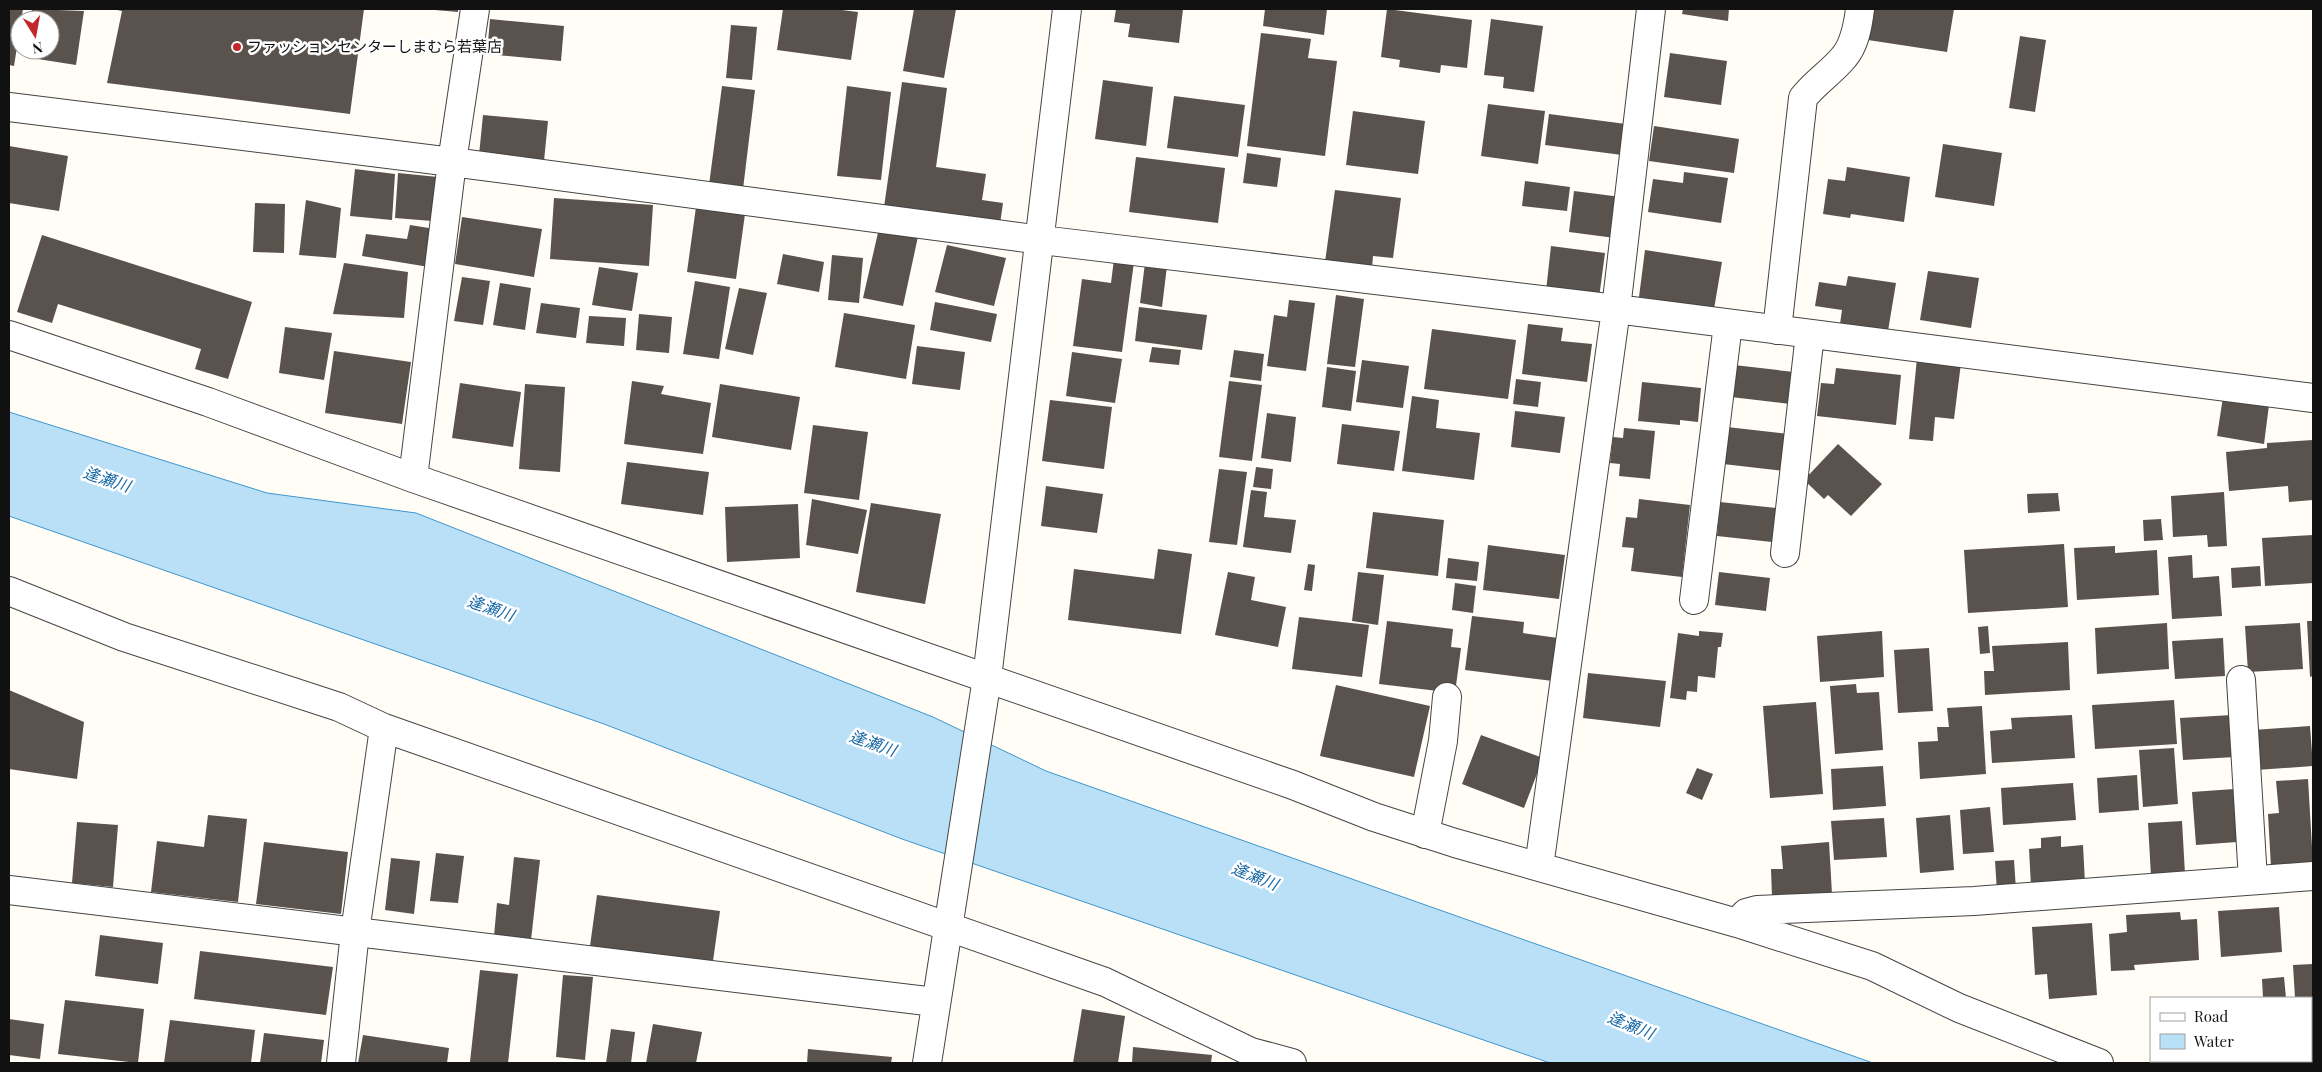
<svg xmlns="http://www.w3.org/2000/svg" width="2322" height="1072" font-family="'Playfair Display','Noto Sans JP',serif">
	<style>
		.water { fill: #b9e0f7; stroke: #3f96cf }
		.building { fill: #5a524d }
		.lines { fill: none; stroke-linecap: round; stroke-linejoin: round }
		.minor-casing { stroke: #444; stroke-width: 30 }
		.minor { stroke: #fff; stroke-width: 28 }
		.poi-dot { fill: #c4262e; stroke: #fff; stroke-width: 2 }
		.labels { text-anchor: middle; stroke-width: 5; stroke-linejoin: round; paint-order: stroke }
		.poi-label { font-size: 15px; fill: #111; stroke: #fff; text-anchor: start }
		.water-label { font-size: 16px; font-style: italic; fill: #1768a6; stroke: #fff }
	</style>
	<rect width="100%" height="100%" fill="#fffdf5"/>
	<path class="water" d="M9 412 267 493 416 513 933 717 1046 771 1873 1063H1550L902 839 604 724 9 516Z"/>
	<path class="building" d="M9 9H23L14 66 9 65Z
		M32 9 84 11 76 65 25 57 26 50H50V20H30Z
		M112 9H364L350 114 107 83 122 11Z
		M423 9H458V12Z
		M783 9H834L858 12 851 60 777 50Z
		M914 9H956L944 78 903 71Z
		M1116 9H1183L1179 43 1128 37 1130 24 1114 22Z
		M1265 9H1327L1324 35 1263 26Z
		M1387 9 1472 20 1467 68 1441 65 1440 73 1399 67 1400 60 1381 57Z
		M1683 9H1729L1728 21 1682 14Z
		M1873 9H1954L1947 52 1868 40Z
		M490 19 564 26 561 61 487 54Z
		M1491 19 1543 26 1534 92 1503 88 1504 77 1484 75Z
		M731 25 757 27 752 80 726 78Z
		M1261 33 1311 39 1308 58 1337 61 1325 156 1247 146Z
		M2020 36 2046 40 2035 112 2009 108Z
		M1670 53 1727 61 1721 105 1664 97Z
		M1103 80 1153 87 1146 146 1095 139Z
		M902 82 947 88 936 167 986 174 982 200 1003 203 1000 224 884 207Z
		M722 86 755 90 743 189 709 185Z
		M847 86 891 92 881 180 837 176Z
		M1174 96 1245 105 1238 157 1167 148Z
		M1488 104 1545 111 1538 164 1481 156Z
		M1353 111 1425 121 1418 174 1346 165Z
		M1549 114 1626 124 1622 155 1545 145Z
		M483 115 548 121 544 161 479 155Z
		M1654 126 1739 139 1734 173 1649 161Z
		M1943 144 2002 153 1994 206 1935 197Z
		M9 146 68 156 59 211 9 203Z
		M1247 153 1281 158 1277 187 1243 183Z
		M1136 157 1225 168 1218 223 1129 212Z
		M1847 167 1910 177 1904 222 1851 214 1850 218 1823 214 1828 179 1845 181Z
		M355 169 395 174 392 220 350 216Z
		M1684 172 1728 178 1721 223 1648 212 1653 179 1683 183Z
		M398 173 438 177 432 221 395 218Z
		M1525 181 1570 187 1567 211 1522 206Z
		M1335 190 1401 198 1393 258 1373 256 1372 268 1325 262Z
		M1574 191 1621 197 1615 238 1569 232Z
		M554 198 653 205 649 266 550 259Z
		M306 200 341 208 336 258 299 255Z
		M255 203 285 204 284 253 253 252Z
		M696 207 745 214 736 279 687 272Z
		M462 217 542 229 534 277 455 264Z
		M880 224 919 232 903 306 863 298Z
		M410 225 435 229 429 267 362 256 366 234 407 239Z
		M42 235 252 302 228 379 195 369 201 349 58 304 52 323 17 312Z
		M947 245 1006 258 994 306 935 292Z
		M1551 246 1605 253 1599 298 1546 291Z
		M1645 250 1722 262 1714 309 1639 297Z
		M783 254 824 262 819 292 777 284Z
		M832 255 863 258 859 303 828 300Z
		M1114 259 1134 262 1122 352 1073 346 1082 279 1111 283Z
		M344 263 408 272 404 318 333 314Z
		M1145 263 1167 266 1162 307 1140 303Z
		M599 267 638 273 632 311 592 305Z
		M1928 271 1979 278 1971 328 1920 320Z
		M1848 276 1896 283 1888 331 1840 324 1842 310 1815 306 1819 282 1846 286Z
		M462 277 490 281 483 325 454 321Z
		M695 281 730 287 719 359 683 354Z
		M500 283 531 288 525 330 493 325Z
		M739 288 767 293 753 355 725 349Z
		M1336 295 1364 299 1355 367 1327 364Z
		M1289 300 1315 303 1306 371 1267 366 1274 315 1287 317Z
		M935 302 997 314 991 342 930 330Z
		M541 303 580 308 576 338 536 333Z
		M1139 307 1207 315 1202 350 1135 341Z
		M844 313 915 325 906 379 835 367Z
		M639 314 672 317 669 353 636 350Z
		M589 316 626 318 624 346 586 343Z
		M1528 324 1563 328 1561 341 1592 344 1587 382 1522 374Z
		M285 327 332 333 324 380 279 373Z
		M1432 329 1516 340 1508 399 1424 389Z
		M917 346 965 352 960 390 912 384Z
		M1152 347 1181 350 1179 365 1149 362Z
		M1234 350 1264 354 1261 381 1230 377Z
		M334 351 411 362 402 424 325 413Z
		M1072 352 1122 359 1115 403 1066 396Z
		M1917 358 1961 363 1954 419 1935 417 1933 441 1909 439Z
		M1362 360 1409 366 1403 408 1356 402Z
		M1734 365 1794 372 1790 404 1731 397Z
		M1327 367 1356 371 1351 411 1322 407Z
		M1836 368 1901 375 1896 425 1817 416 1821 383 1834 384Z
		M1516 379 1541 382 1538 407 1513 404Z
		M632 381 664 386 661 394 711 403 703 454 624 444Z
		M1229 381 1262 385 1252 461 1219 457Z
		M1642 382 1701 388 1698 422 1680 420V425L1638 421Z
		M460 383 521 392 513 447 452 438Z
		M525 384 565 387 560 472 519 469Z
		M720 384 800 397 791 450 712 437Z
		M1412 396 1439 400 1436 428 1480 433 1474 480 1402 471Z
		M2223 397 2269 405 2264 444 2217 436Z
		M1050 400 1112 407 1104 469 1042 461Z
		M1515 411 1565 417 1560 453 1511 447Z
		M1267 413 1296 417 1291 462 1261 458Z
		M1342 424 1400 431 1394 471 1337 464Z
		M813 425 868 432 859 500 804 493Z
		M1727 427 1788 434 1784 471 1723 464Z
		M1624 428 1655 431 1650 479 1619 476 1620 464 1610 463 1613 437 1623 438Z
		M2313 440V500L2289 502 2288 486 2229 491 2226 452 2267 448V443Z
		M1838 444 1882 484 1851 516 1828 495 1824 499 1804 480Z
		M627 462 709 472 703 515 621 504Z
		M1256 467 1273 469 1271 489 1253 487Z
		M1219 469 1247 472 1237 545 1209 542Z
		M1046 486 1103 494 1097 533 1041 526Z
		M1251 490 1267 492 1264 517 1296 520 1291 553 1243 547Z
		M2224 492 2227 546 2208 547 2207 535 2173 537 2171 496Z
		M2058 493 2060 511 2028 513 2027 494Z
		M812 499 867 510 858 554 806 545Z
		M1639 499 1690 505 1682 577 1631 571 1634 548 1622 547 1626 517 1637 518Z
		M1720 502 1776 508 1772 542 1717 536Z
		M871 503 941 514 925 604 856 592Z
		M798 504 800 558 727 562 725 507Z
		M1373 512 1444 520 1438 576 1366 568Z
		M2161 519 2163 540 2144 541 2143 520Z
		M2313 535V583L2265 586 2262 538Z
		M2064 544 2068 607 1968 613 1964 550Z
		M1488 545 1565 555 1559 599 1483 590Z
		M2115 546V553L2157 550 2159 595 2077 600 2074 548Z
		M1158 549 1192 554 1181 634 1068 620 1074 569 1154 579Z
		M2192 555 2193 578 2219 576 2222 616 2172 619 2168 557Z
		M1448 558 1479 562 1477 581 1446 578Z
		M1308 564 1315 565 1312 591 1304 590Z
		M2260 566 2261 586 2232 588 2231 568Z
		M1228 572 1255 577 1251 600 1286 607 1278 647 1215 635Z
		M1358 572 1384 575 1378 625 1352 621Z
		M1719 572 1770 578 1766 611 1715 605Z
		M1455 583 1476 586 1473 613 1452 610Z
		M1472 616 1524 622 1523 633 1558 638 1553 681 1465 670Z
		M1299 617 1369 625 1362 677 1292 669Z
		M1387 621 1453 629 1451 647 1461 648 1455 693 1379 684Z
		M2307 621H2313V676L2310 677Z
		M2167 623 2169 669 2097 674 2095 628Z
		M2300 623 2303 669 2248 672 2245 626Z
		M1988 626 1990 653 1980 654 1978 627Z
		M1699 631 1723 633 1721 647H1718L1715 678 1698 676 1697 692 1687 691 1686 700 1670 698 1678 633 1699 636Z
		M1882 631 1884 677 1820 682 1817 636Z
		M2223 638 2225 676 2175 679 2172 641Z
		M2068 642 2070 690 1985 695 1984 671H1994L1992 646Z
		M1929 648 1933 711 1898 713 1894 650Z
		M1588 673 1666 681 1660 727 1583 718Z
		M1856 684 1857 693 1879 692 1883 750 1835 754 1830 686Z
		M1336 685 1430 706 1414 777 1320 756Z
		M9 690 84 722 77 779 9 769Z
		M2174 700 2177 744 2095 749 2092 705Z
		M1816 702 1823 794 1770 798 1763 706Z
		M1982 706 1986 774 1920 779 1918 742 1938 741 1937 727H1949L1947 708Z
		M2072 715 2075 758 1992 763 1990 731 2012 729 2011 718Z
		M2232 715 2235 757 2183 760 2180 718Z
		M2310 726 2313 766 2256 770 2253 730Z
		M1481 735 1543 758 1524 808 1462 784Z
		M2174 748 2178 804 2143 807 2139 750Z
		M1883 766 1886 806 1833 810 1831 769Z
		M1697 768 1713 774 1702 800 1686 793Z
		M2137 775 2139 810 2099 813 2097 778Z
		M2308 779 2313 864 2271 867 2268 814 2279 813 2276 781Z
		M2073 783 2076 820 2003 825 2001 788Z
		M2234 789 2237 842 2196 845 2192 792Z
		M1990 807 1994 852 1963 854 1960 810Z
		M208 815 247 819 238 902 151 892 157 841 204 847Z
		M1950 815 1954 870 1920 873 1916 818Z
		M1884 818 1887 857 1834 860 1831 821Z
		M2182 821 2185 874 2151 876 2148 823Z
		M77 822 118 825 113 887 72 883Z
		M2061 836V847L2083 845 2085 883 2031 886 2029 849 2041 848V838Z
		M264 842 348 852 341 914 256 904Z
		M1829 842 1832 894 1772 897 1771 869H1783L1781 846Z
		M436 853 464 856 458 903 430 901Z
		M514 857 540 860 531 940 494 936 497 903 509 905Z
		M391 858 420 861 414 914 385 910Z
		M2014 860 2016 890 1997 892 1995 861Z
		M597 895 720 911 713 961 590 946Z
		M2279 907 2282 952 2221 957 2218 911Z
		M2180 912 2181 920 2197 919 2199 960 2134 965 2135 970 2111 971 2109 934 2127 932 2126 915Z
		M2092 923 2097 995 2049 999 2047 974 2035 975 2032 927Z
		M100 935 163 943 158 984 95 976Z
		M200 951 333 967 326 1015 194 999Z
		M2313 964V1004H2311V998H2295L2293 965Z
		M480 970 518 974 508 1063 470 1062Z
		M563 975 593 977 585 1060 556 1057Z
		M2284 977 2286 998H2263L2262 979Z
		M65 1000 144 1009 138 1063 58 1054Z
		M1082 1009 1125 1016 1118 1063H1073Z
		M9 1019 44 1024 40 1059 9 1055Z
		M170 1020 255 1030 251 1063H164Z
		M653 1024 702 1032 696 1063H646Z
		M611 1029 635 1032 631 1063H606Z
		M264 1033 324 1040 321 1063H260Z
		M363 1035 449 1048 447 1063H358Z
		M1133 1047 1212 1055 1211 1063H1132Z
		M808 1049 892 1057 891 1063H807Z
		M2228 1061H2294V1063H2228Z"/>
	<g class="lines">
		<defs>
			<path id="minor" d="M9 107 452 162 1041 240 1616 309 2313 398
				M1777 330 1803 98C1815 82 1832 72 1844 57 1855 44 1858 25 1860 9
				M9 335 208 402 413 478 1293 785 1374 817 1455 843 1737 923 1872 966 1959 1008 2099 1063
				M413 478 452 162 475 9
				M1785 553 1810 334
				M9 591 124 637 339 707 384 728 1105 982 1251 1052 1292 1063
				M1694 600 1728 324
				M2241 680 2253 880
				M1425 834 1443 741 1447 697
				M1539 867 1616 309 1651 9
				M9 890 935 1002
				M1737 923 1746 913 1757 910 1974 901 2313 876
				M341 1063 355 932 384 728
				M927 1063 987 678 1067 9"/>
		</defs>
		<use href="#minor" class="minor-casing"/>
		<use href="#minor" class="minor"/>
	</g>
	<circle class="poi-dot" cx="237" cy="47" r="5"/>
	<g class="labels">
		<g class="poi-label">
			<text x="247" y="52">ファッションセンターしまむら若葉店</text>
		</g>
		<g class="water-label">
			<text transform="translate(107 479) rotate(18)" y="6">逢瀬川</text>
			<text transform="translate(491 608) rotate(19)" y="6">逢瀬川</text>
			<text transform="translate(873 743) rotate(19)" y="6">逢瀬川</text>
			<text transform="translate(1255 876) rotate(22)" y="6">逢瀬川</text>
			<text transform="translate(1631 1025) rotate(22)" y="6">逢瀬川</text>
		</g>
	</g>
	<rect width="2322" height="1072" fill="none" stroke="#111111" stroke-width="20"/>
	<rect x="2150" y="997" width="162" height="65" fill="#ffffff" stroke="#a0a0a0"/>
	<rect x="2160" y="1013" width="25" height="8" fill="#ffffff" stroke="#a0a0a0"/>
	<text x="2194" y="1022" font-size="15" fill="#111111">Road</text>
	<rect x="2160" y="1034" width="25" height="15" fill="#b9e0f7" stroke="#a0a0a0"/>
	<text x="2194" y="1047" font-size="15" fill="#111111">Water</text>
	<g transform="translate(35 35) rotate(169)"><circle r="24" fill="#ffffff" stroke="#a0a0a0"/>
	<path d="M0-4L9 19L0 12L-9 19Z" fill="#c4262e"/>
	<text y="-8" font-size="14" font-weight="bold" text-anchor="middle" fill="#111111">N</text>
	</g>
</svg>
